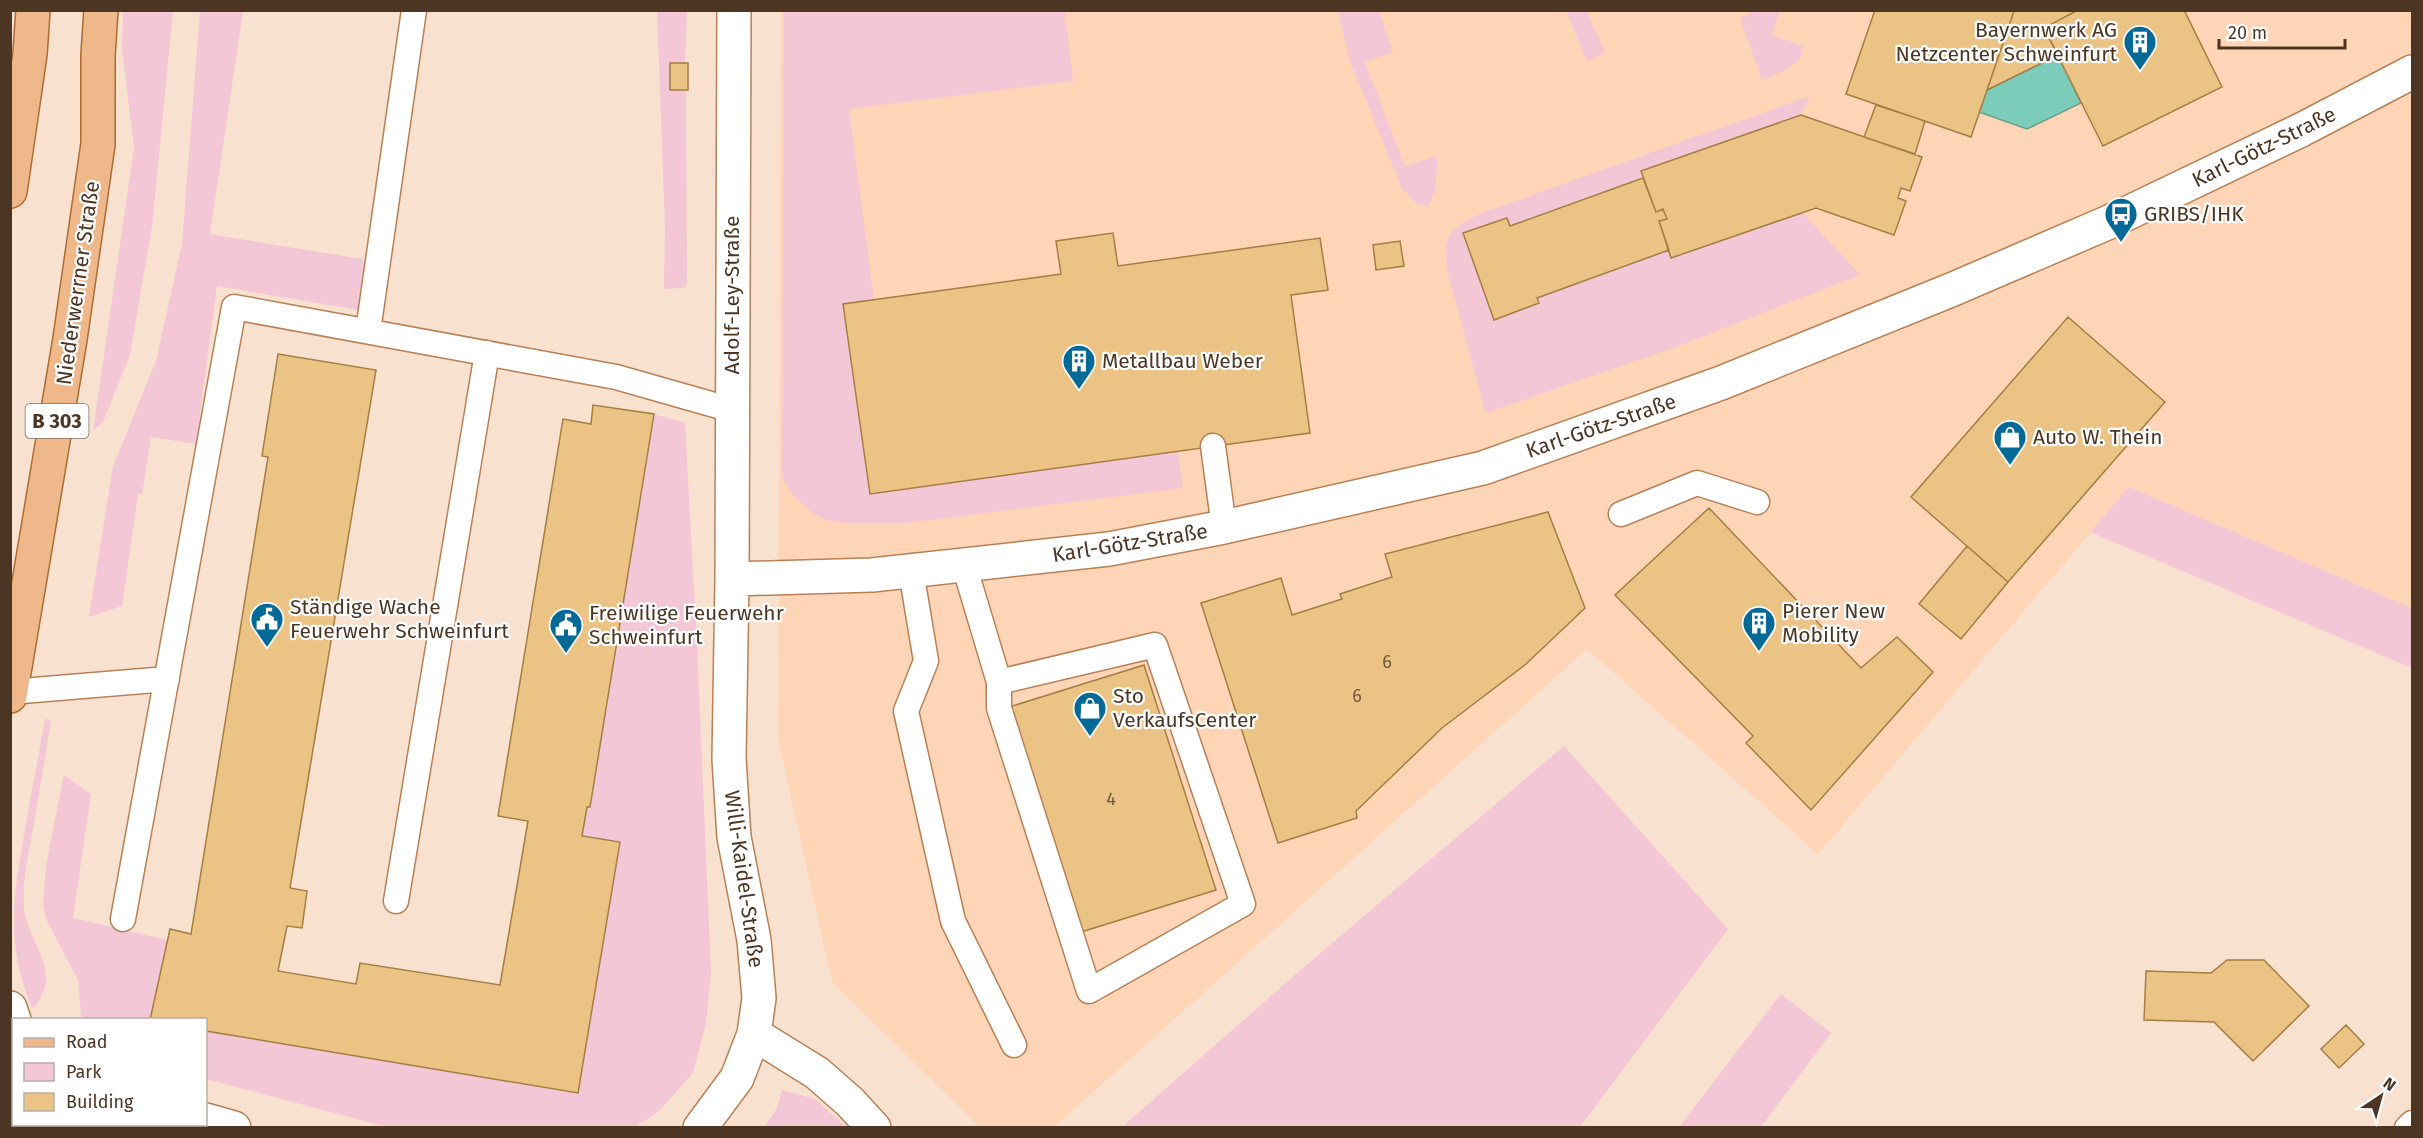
<svg xmlns="http://www.w3.org/2000/svg" width="2423" height="1138" font-family="'Fira Sans',sans-serif">
	<style>
		.built { fill: #fed5b7 }
		.green { fill: #f3c7d5 }
		.water { fill: #7bcdba; stroke: #6d9f8d; stroke-width: 1.5 }
		.building { fill: #ebc385; stroke: #a47e42; stroke-width: 1.5 }
		.lines { fill: none; stroke-linecap: round; stroke-linejoin: round }
		.lane-casing { stroke: #b98055; stroke-width: 27 }
		.street-casing { stroke: #b98055; stroke-width: 36 }
		.primary-casing { stroke: #ae6c33; stroke-width: 36 }
		.lane { stroke: #fff; stroke-width: 24 }
		.street { stroke: #fff; stroke-width: 33 }
		.primary { stroke: #eeb88a; stroke-width: 33 }
		.labels { text-anchor: middle; stroke-width: 4.5; stroke-linejoin: round; paint-order: stroke }
		.number-label { font-size: 18px; fill: #74583c }
		.shield { fill: #fff; stroke: #827265; stroke-width: 1.5 }
		.shield-label { font-size: 20px; font-weight: bold; fill: #4d3523 }
		.poi-label { font-size: 21px; fill: #4d3523; stroke: #fff; text-anchor: start }
		.street-label { font-size: 21px; fill: #4d3523; stroke: #fff }
	</style>
	<rect width="100%" height="100%" fill="#f9e1cf"/>
	<path class="built" d="M781 11H2412V608L2129 487 1818 854 1587 649 1054 1127H980L832 982 778 739Z"/>
	<path class="green" d="M1757 10 1779 12 1772 35 1803 46 1800 59 1784 71 1762 80 1740 18Z
		M123 11H173L152 227 130 355 103 422 93 431 134 148 122 49Z
		M200 11H243L210 234 362 259 364 263 358 310 217 286 196 444 151 437 142 495 138 494 122 606 89 617 113 466 156 361 182 244Z
		M657 11H687L685 63H670V90H686L687 284 683 288 664 289 665 227Z
		M784 11H1065L1073 81 849 109 874 300 843 305 870 493 1178 451 1183 488 907 523H845L827 521 810 511 794 496 782 477Z
		M1338 11H1379L1393 52 1365 62 1405 167 1438 155 1435 190 1429 206 1417 204 1402 188 1349 59Z
		M1566 11H1587L1605 53 1587 61Z
		M1810 96 1801 115 1642 171 1643 178 1510 226 1506 218 1464 233 1495 319 1539 304 1537 298 1669 250 1672 258 1803 213 1860 275 1676 347 1486 413 1448 274 1445 249 1450 233 1466 221 1482 213Z
		M654 414 685 423 697 645 711 973 706 1023 693 1073 658 1112 635 1127H387L206 1079V1031L578 1093 620 842 582 836 587 807H590Z
		M2129 487 2412 608V668L2090 532Z
		M45 719 51 720C45 758 39 796 32 834 28 857 22 883 24 907 28 947 65 969 33 1009 4 945 14 890 26 824 32 789 39 754 45 719Z
		M1564 746 1728 929 1580 1127H1122L1297 973Z
		M64 775 91 794 73 918 167 940 150 1019H83L81 1015 78 980 46 919 43 905 46 865Z
		M1781 994 1831 1033 1761 1127H1679Z
		M782 1090 815 1099 846 1127H765L777 1108Z"/>
	<path class="water" d="M2058 55 2081 103 2027 129 1979 112 1987 90Z"/>
	<path class="building" d="M1875 10 2014 11 1971 137 1846 94Z
		M2078 10 2044 28 2058 55 1987 90 2014 11Z
		M2078 10H2184L2222 87 2103 146 2044 28Z
		M670 63H688V90H670Z
		M1876 105 1925 121 1915 154 1864 137Z
		M1801 115 1922 157 1910 191 1901 188 1898 198 1906 201 1894 235 1816 208 1671 258 1659 221 1667 219 1663 209 1656 212 1641 171Z
		M1643 178 1656 212 1663 209 1667 219 1659 221 1669 250 1537 298 1539 303 1494 320 1463 233 1507 218 1510 226Z
		M1113 233 1118 266 1320 238 1328 290 1291 295 1310 433 870 494 843 304 1061 274 1056 241Z
		M1400 241 1404 266 1376 270 1373 245Z
		M2068 317 2165 402 2008 582 1911 497Z
		M278 354 376 370 290 888 307 891 302 928 287 926 278 971 356 984 360 963 500 985 528 821 498 816 563 419 591 424 593 405 654 414 590 807H587L582 836 620 842 578 1093 206 1031V1020H150L170 929 191 934 268 457 262 456Z
		M1709 508 1861 668 1897 637 1933 672 1811 810 1746 743 1753 736 1615 595Z
		M1548 512 1585 608 1526 664 1442 728 1356 811 1357 818 1278 843 1201 603 1281 578 1292 615 1342 599 1340 594 1392 577 1385 554Z
		M1967 546 2008 582 1961 639 1919 604Z
		M1144 665 1216 890 1078 933 1006 708Z
		M2227 960H2264L2309 1006 2253 1061 2214 1022 2144 1020 2146 971 2211 973Z
		M2346 1025 2364 1044 2339 1068 2321 1049Z"/>
	<g class="lines">
		<defs>
			<path id="lane" d="M368 331 414 10
				M1213 446 1224 527
				M1621 514 1697 483 1757 502
				M964 565 999 682 1155 645 1243 904 1089 991 999 708V682
				M911 571 926 661 906 711 953 921 1014 1045
				M10 692 167 679
				M396 901 487 353
				M123 919 234 307 616 377 732 410
				M2407 1128 2412 1123"/>
			<path id="street" d="M732 579 872 575 1109 549 1224 527 1483 468 1721 383 1951 290 2107 223 2301 130 2412 72
				M10 1008 14 1020
				M754 1034 817 1073 850 1102 874 1128
				M206 1120 234 1128
				M30 1128 37 1124
				M700 1128 737 1078 754 1034 759 998 754 940 734 837 729 759 732 579 734 10"/>
			<path id="primary" d="M10 191 30 54 33 10
				M10 696 70 339 98 144V55L101 10"/>
		</defs>
		<use href="#lane" class="lane-casing"/>
		<use href="#street" class="street-casing"/>
		<use href="#primary" class="primary-casing"/>
		<use href="#lane" class="lane"/>
		<use href="#street" class="street"/>
		<use href="#primary" class="primary"/>
	</g>
	<defs>
		<symbol id="building-pin" viewBox="-11 -11 22 30"><path d="M0 17L-7.5 6A9.5 9.5 0 1 1 7.5 6Z" fill="#036997" stroke="#fff"/><path d="M-4-6H4V6H1V3H-1V6H-4ZM-2.5-4.3h1.7v1.8h-1.7ZM.8-4.3h1.7v1.8H.8ZM-2.5-1h1.7V.8h-1.7ZM.8-1h1.7V.8H.8Z" fill="#fff"/></symbol>
		<symbol id="bus-pin" viewBox="-11 -11 22 30"><path d="M0 17L-7.5 6A9.5 9.5 0 1 1 7.5 6Z" fill="#036997" stroke="#fff"/><path d="M-5-6H5V4H4V6H2V4H-2V6H-4V4H-5ZM-3.5-4V0h7V-4ZM-3.5 1.2v1.5H-2V1.2ZM2 1.2v1.5H3.5V1.2Z" fill="#fff"/></symbol>
		<symbol id="shop-pin" viewBox="-11 -11 22 30"><path d="M0 17L-7.5 6A9.5 9.5 0 1 1 7.5 6Z" fill="#036997" stroke="#fff"/><path d="M-5-2.5h2.3a2.7 3.5 0 0 1 5.4 0H5L5.5 6h-11ZM-1.5-2.5h3a1.5 2.3 0 0 0-3 0Z" fill="#fff"/></symbol>
		<symbol id="civic-pin" viewBox="-11 -11 22 30"><path d="M0 17L-7.5 6A9.5 9.5 0 1 1 7.5 6Z" fill="#036997" stroke="#fff"/><path d="M-.6-6.5H3V-4.5H.6V-3L4-1V1h2V6H-6V1h2V-1L-.6-3ZM-1.2 2.5V6h2.4V2.5Z" fill="#fff"/></symbol>
	</defs>
	<g fill-rule="evenodd">
		<use href="#building-pin" x="2121" y="23" width="38" height="52"/>
		<use href="#bus-pin" x="2102" y="195" width="38" height="52"/>
		<use href="#building-pin" x="1060" y="342" width="38" height="52"/>
		<use href="#shop-pin" x="1991" y="418" width="38" height="52"/>
		<use href="#civic-pin" x="248" y="600" width="38" height="52"/>
		<use href="#building-pin" x="1740" y="604" width="38" height="52"/>
		<use href="#civic-pin" x="547" y="606" width="38" height="52"/>
		<use href="#shop-pin" x="1071" y="689" width="38" height="52"/>
	</g>
	<g class="labels">
		<g class="number-label">
			<text x="1387" y="668">6</text>
			<text x="1357" y="702">6</text>
			<text x="1111" y="805">4</text>
		</g>
		<rect class="shield" x="25.5" y="404" width="63" height="34" rx="4.5"/>
		<g class="shield-label">
			<text x="57" y="428">B 303</text>
		</g>
		<g class="poi-label">
			<text x="2117" y="37" text-anchor="end">Bayernwerk AG<tspan x="2117" dy="24">Netzcenter Schweinfurt</tspan></text>
			<text x="2144" y="221">GRIBS/IHK</text>
			<text x="1102" y="368">Metallbau Weber</text>
			<text x="2033" y="444">Auto W. Thein</text>
			<text x="290" y="614">Ständige Wache<tspan x="290" dy="24">Feuerwehr Schweinfurt</tspan></text>
			<text x="1782" y="618">Pierer New<tspan x="1782" dy="24">Mobility</tspan></text>
			<text x="589" y="620">Freiwilige Feuerwehr<tspan x="589" dy="24">Schweinfurt</tspan></text>
			<text x="1113" y="703">Sto<tspan x="1113" dy="24">VerkaufsCenter</tspan></text>
		</g>
		<g class="street-label">
			<text transform="translate(2264 147) rotate(-26)" y="7">Karl-Götz-Straße</text>
			<text transform="translate(78 283) rotate(-82)" y="7">Niederwerrner Straße</text>
			<text transform="translate(732 295) rotate(-90)" y="7">Adolf-Ley-Straße</text>
			<text transform="translate(1601 426) rotate(-19)" y="7">Karl-Götz-Straße</text>
			<text transform="translate(1130 543) rotate(-9)" y="7">Karl-Götz-Straße</text>
			<text transform="translate(744 879) rotate(82)" y="7">Willi-Kaidel-Straße</text>
		</g>
	</g>
	<rect width="2423" height="1138" fill="none" stroke="#4d3523" stroke-width="24"/>
	<rect x="12" y="1018" width="195" height="108" fill="#ffffff" stroke="#b8aea7" stroke-width="1.5"/>
	<rect x="24" y="1038" width="30" height="9" fill="#eeb88a" stroke="#b8aea7" stroke-width="1.5"/>
	<text x="66" y="1048" font-size="18" fill="#4d3523">Road</text>
	<rect x="24" y="1063" width="30" height="18" fill="#f3c7d5" stroke="#b8aea7" stroke-width="1.5"/>
	<text x="66" y="1078" font-size="18" fill="#4d3523">Park</text>
	<rect x="24" y="1093" width="30" height="18" fill="#ebc385" stroke="#b8aea7" stroke-width="1.5"/>
	<text x="66" y="1108" font-size="18" fill="#4d3523">Building</text>
	<g transform="translate(2381 1096) rotate(36)" stroke="#ffffff" stroke-width="4.5" paint-order="stroke">
	<path d="M0-4.5L10 22L0 15L-10 22Z" fill="#4d3523"/>
	<text y="-9" font-size="16" font-weight="bold" text-anchor="middle" fill="#4d3523">N</text>
	</g>
	<path d="M2219 39v9h126v-9" fill="none" stroke="#4d3523" stroke-width="3"/>
	<text x="2228" y="39" font-size="18" fill="#4d3523" stroke="#ffffff" stroke-width="4.5" paint-order="stroke">20 m</text>
</svg>
